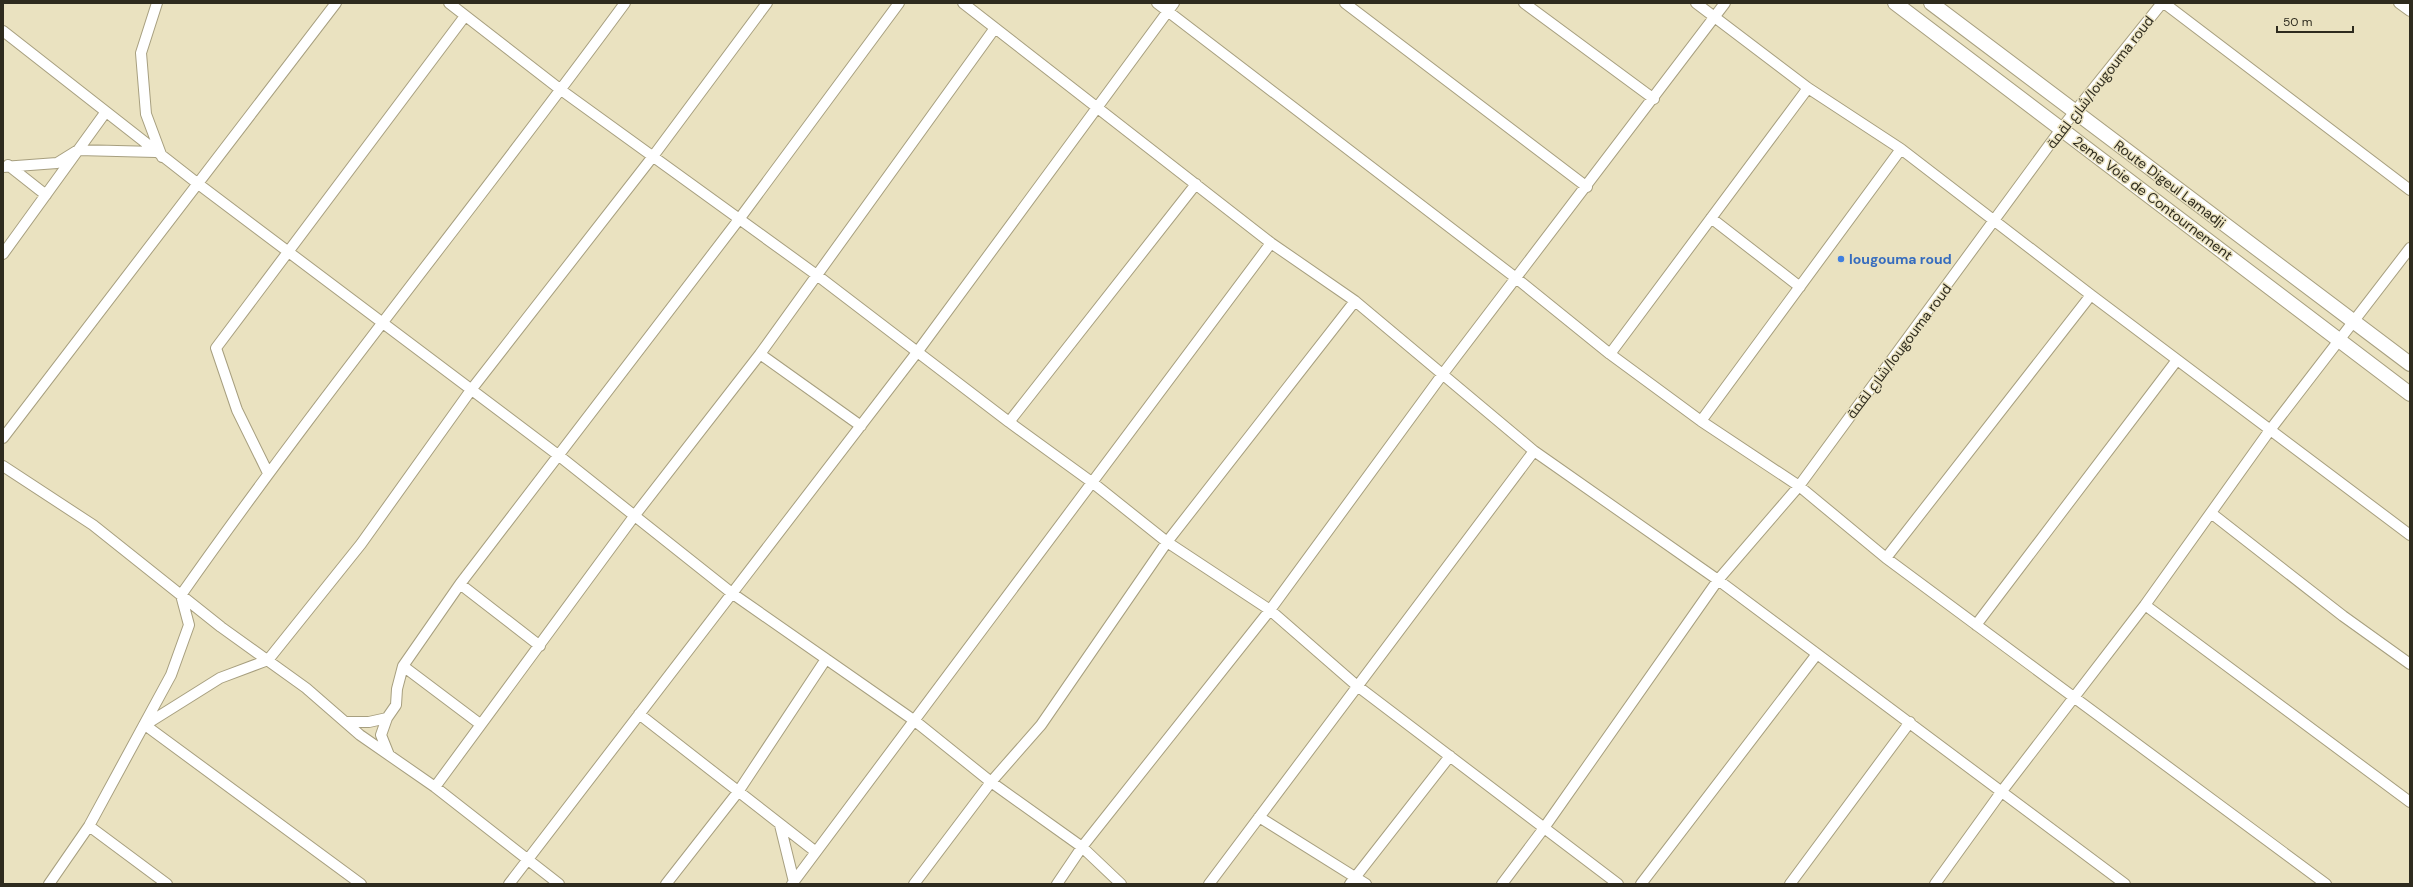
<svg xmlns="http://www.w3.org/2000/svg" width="2413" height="887" font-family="'DM Sans',Cairo,sans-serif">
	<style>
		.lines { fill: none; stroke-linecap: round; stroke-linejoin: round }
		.minor-casing { stroke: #a79f7f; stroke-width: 12 }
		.secondary-casing { stroke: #a79f7f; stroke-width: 16 }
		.minor { stroke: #fff; stroke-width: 10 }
		.secondary { stroke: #fff; stroke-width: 14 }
		.shop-dot { fill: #3f7fe0; stroke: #eae2c0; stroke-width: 1.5 }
		.labels { text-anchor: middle; stroke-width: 3; stroke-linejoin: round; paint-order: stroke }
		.street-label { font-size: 14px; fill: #2e2b1e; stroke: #eae2c0 }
		.shop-label { font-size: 14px; font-weight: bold; fill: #366cbe; stroke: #eae2c0; text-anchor: start }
	</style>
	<rect width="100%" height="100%" fill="#eae2c0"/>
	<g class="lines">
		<defs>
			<path id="minor" d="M157 3 141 53 146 114 162 157
				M449 3 561 90 818 276 1009 422 1093 483 1167 542 1270 610 1356 685 1618 884
				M963 3 1271 243 1355 301 1534 451 1718 580 2125 884
				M1157 3 1516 278 1610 354 1701 421 1799 486 1886 558 2326 884
				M1345 3 1587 187
				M1524 3 1654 99
				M1696 3 1808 88 1901 149 2091 295 2410 535
				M2164 3 2410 190
				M2399 3 2410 11
				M3 31 197 183 558 455 733 594 915 721 991 782 1082 847 1121 884
				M8 165 46 195
				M3 167 57 163 78 150 156 152
				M1711 218 1800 287
				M3 254 105 113
				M760 354 861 426
				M1610 354 1808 88
				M1701 421 1901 149
				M1009 422 1196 184
				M3 438 336 3
				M3 466 93 525 221 627 306 688 360 735 435 787 559 884
				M268 473 237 410 216 348 465 16
				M2211 513 2343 616 2410 664
				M1886 558 2091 295
				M460 584 540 646
				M2145 605 2410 802
				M1976 625 2177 360
				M403 666 480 724
				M639 714 816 852
				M387 718 381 735 389 755
				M346 722H369L387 718 396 705 397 689 403 666 460 584 740 218 899 3
				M435 787 635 515 760 354 995 28
				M1259 817 1366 884
				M780 825 794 882
				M89 826 167 884
				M49 884 89 826 171 675 189 625 181 595C323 393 479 202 625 3
				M361 884 145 725 220 678 268 660 361 544 471 390 654 155 767 3
				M509 884 918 351 1174 3
				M666 884 738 792 826 659
				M792 884 1271 243
				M914 884 991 782 1041 725 1167 542 1355 301
				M1057 884 1082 847 1270 610 1442 375 1725 3
				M1209 884 1534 451
				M1350 884 1450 756
				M1502 884 1544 828 1718 580 1799 486 2061 129 2162 3
				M1641 884 1817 654
				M1790 884 1910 722
				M1935 884 2002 791 2145 605 2270 430 2410 248"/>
			<path id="secondary" d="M1895 3 2410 394
				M1931 3 2410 364"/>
		</defs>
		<use href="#minor" class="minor-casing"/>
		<use href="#secondary" class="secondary-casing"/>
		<use href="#minor" class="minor"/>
		<use href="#secondary" class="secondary"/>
	</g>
	<circle class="shop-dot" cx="1841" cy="259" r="4"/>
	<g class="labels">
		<g class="street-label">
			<text transform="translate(2100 82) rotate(-52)" y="5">شارع لقمة/lougouma roud</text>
			<text transform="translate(2170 184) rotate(37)" y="5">Route Digeul Lamadji</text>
			<text transform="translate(2153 198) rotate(37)" y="5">2eme Voie de Contournement</text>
			<text transform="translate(1899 351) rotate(-53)" y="5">شارع لقمة/lougouma roud</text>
		</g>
		<g class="shop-label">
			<text x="1849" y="264">lougouma roud</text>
		</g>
	</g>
	<rect width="2413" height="887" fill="none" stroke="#2e2b1e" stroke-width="8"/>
	<path d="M2277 26v6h76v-6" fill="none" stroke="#2e2b1e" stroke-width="2"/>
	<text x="2283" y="26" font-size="12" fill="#2e2b1e" stroke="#eae2c0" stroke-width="3" paint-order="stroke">50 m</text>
</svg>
